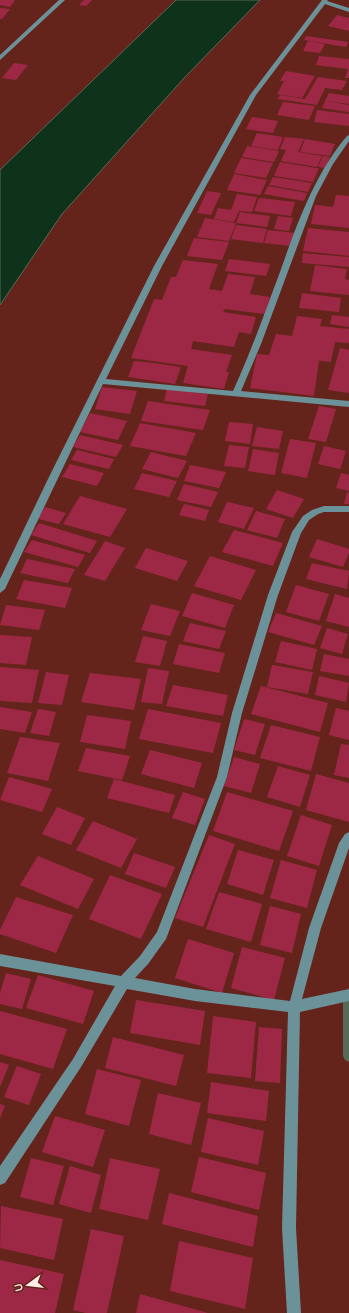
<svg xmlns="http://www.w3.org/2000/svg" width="349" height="1313" font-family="Quicksand,sans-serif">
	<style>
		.water { fill: #0f321a; stroke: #576a58 }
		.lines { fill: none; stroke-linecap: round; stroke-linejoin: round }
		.stream { fill: #576a58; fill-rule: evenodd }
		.building { fill: #9d2846 }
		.minor { fill: #6c9299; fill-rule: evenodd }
	</style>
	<rect width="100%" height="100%" fill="#65241b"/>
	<path class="water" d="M176 0H260L185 77 62 214 0 305V170Z"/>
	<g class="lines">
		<path class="stream" d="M349 992V1062L345 1060 343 1056V997L345 993Z"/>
	</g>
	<path class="building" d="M0 0H15L10 7 0 5Z
		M84 0H92L86 6 79 5Z
		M0 8 10 9 2 19H0Z
		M337 15 349 18V31L328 26Z
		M306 36 348 42 346 47 304 40Z
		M308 41 325 44 320 53 303 51Z
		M319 56 349 59V78H345L348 69 316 65Z
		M14 63 28 65 16 80 2 78Z
		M286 71 315 76 302 98 277 94 284 81H280Z
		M318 77 347 81 342 90 325 88 317 105 278 99 280 95 305 99Z
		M329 93 349 96V104L325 101Z
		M325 101 349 105V112L322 108Z
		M283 102 315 106 309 120 277 115Z
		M317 110 349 114V126L314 122Z
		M252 117 278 121 273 133 246 129Z
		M257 133 283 137 278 150 251 146Z
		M285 137 304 139 298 152 322 156 317 167 281 161 286 150 280 149Z
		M305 139 335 144 330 156 300 152Z
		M247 146 279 151 274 162 242 157Z
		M323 156 330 157 325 168 318 167Z
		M241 158 273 163 266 178 234 173Z
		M280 162 316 168H319L313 182 274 176Z
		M234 174 267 180 260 195 227 190Z
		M273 177 312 183 308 192 269 185Z
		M268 186 307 193 304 201 264 194Z
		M207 191 221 193 211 215 197 213Z
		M237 194 257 197 252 212 239 211 234 222 214 219 218 208 231 210Z
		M336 195 349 196V228L311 224 315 205 333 207Z
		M259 198 295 202 291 216 254 211Z
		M240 212 270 216 267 227 236 223 229 241 197 237 205 218 236 223Z
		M278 216 293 218 289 231 274 229Z
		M236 225 267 229 263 243 231 239Z
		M308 228 349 232V256L303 251Z
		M268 230 295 233 291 246 264 243Z
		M194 238 229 242 222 260 187 256Z
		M303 253 349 257V267L302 263Z
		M229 259 270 264 266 276 225 271Z
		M183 260 218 264 209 289 222 291 228 274 255 277 250 294 270 297 265 314 225 309 223 312 256 317 251 334 239 332 234 347 193 341 191 349 232 355 226 372H229L224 389 183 383 188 366 131 358 154 299 162 300 171 277H176Z
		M315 265 347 269 345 279 349 280V295L310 291Z
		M302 293 341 298 339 312 299 308Z
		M332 315 349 317V327L330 324Z
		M297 316 322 319 320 326 349 329V343L335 342 331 362 313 360 319 361 314 396 250 388 257 354 269 355 276 334 292 336Z
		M340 348 349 350V393L328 390Z
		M134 361 154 363 181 367 175 384 128 377Z
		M102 387 137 391 130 414 95 409Z
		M167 389 208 394 205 406 164 401Z
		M148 401 210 410 203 430 141 421Z
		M319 406 336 409 326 442 308 439Z
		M90 413 127 421 118 440 80 432Z
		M229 422 253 424 250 444 225 441Z
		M140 423 196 433 186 456 130 446Z
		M257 427 283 431 279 449 252 446Z
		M80 435 123 445 116 457 73 447Z
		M290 439 316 443 307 478 281 473Z
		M229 445 249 447 245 468 224 466Z
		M324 446 346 451 340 469 318 464Z
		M253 449 279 453 275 475 248 471Z
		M77 450 114 459 109 469 71 460Z
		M151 452 187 461 178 478 142 469Z
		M70 464 104 473 97 486 62 477Z
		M190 465 226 472 219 488 184 481Z
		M142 473 177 481 169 497 134 489Z
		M341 473 349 475V491L336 488Z
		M184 484 218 492 211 507 177 500Z
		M277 490 304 499 293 518 266 509Z
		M347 492 349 493V504H344Z
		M80 496 127 509 110 537 63 524Z
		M227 502 254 508 244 529 218 522Z
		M184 504 209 510 205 521 179 515Z
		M45 507 66 513 59 524 38 519Z
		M256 511 285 519 277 538 247 530Z
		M39 523 97 541 90 553 31 535Z
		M234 530 283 543 273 566 222 552Z
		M317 539 349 549V553L343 567 309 557Z
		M32 540 85 555 78 567 24 552Z
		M105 541 125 548 105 581 84 575Z
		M146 548 188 561 177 581 135 568Z
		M210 556 256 570 241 600 194 586Z
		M27 559 75 569 68 583 20 573Z
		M312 563 349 571 347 589 306 579Z
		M24 580 72 588 65 608 16 599Z
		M296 585 329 594 319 621 286 612Z
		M192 593 234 605 225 628 182 616Z
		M335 594 349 598V627L326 621Z
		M151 604 180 611 170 636 141 630Z
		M6 605 45 610 39 630 0 625Z
		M276 613 322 626 314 645 268 632Z
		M190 623 226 631 219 649 183 641Z
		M327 628 348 634 342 654 320 648Z
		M0 635 32 637 26 665 0 663Z
		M143 636 167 641 160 666 135 662Z
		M281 641 317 649 312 670 275 662Z
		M179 644 225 653 219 673 173 664Z
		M324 654 349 659V676L320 671Z
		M272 665 313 672 308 694 267 687Z
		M0 667 39 670 32 703 0 701Z
		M148 668 169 671 162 704 141 702Z
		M46 672 69 675 62 705 38 703Z
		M90 673 141 679 134 710 81 702Z
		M319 676 349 683 346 702 315 695Z
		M173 685 228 695 223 716 166 706Z
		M261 686 328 703 320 732 251 714Z
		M0 707 32 712 25 733 0 729Z
		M336 708 349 711V740L329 735Z
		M38 709 56 712 49 736 30 733Z
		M148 709 221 723 213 753 139 739Z
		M87 715 131 721 125 749 80 742Z
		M244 719 265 724 255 755 234 750Z
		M271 725 320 737 311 771 260 758Z
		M20 737 60 743 48 781 7 773Z
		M341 744 349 745V778L334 775Z
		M86 748 130 756 122 780 78 771Z
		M150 750 202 763 194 788 141 774Z
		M234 757 260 764 251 793 224 786Z
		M278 766 310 775 300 807 267 797Z
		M316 774 349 783V822L306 810Z
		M9 777 52 789 42 812 0 800Z
		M114 779 175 795 169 813 107 798Z
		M183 792 205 799 195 825 172 818Z
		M227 792 293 811 279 851 213 831Z
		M57 807 85 818 71 845 42 834Z
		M301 815 332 825 319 866 287 856Z
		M93 821 137 839 121 868 76 850Z
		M209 835 235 844 203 927 175 918Z
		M238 850 274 860 263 895 227 884Z
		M134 853 175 867 166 888 125 874Z
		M38 856 94 879 78 909 20 885Z
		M281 860 317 870 307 908 270 898Z
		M110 875 162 894 141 939 89 919Z
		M219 892 262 904 251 942 206 929Z
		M16 897 73 915 56 953 0 934V930Z
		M270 906 301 914 292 953 260 945Z
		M188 939 234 953 222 993 175 978Z
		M242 947 285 958 274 1000 231 988Z
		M6 973 31 979 22 1009 0 1004V993Z
		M38 975 94 991 83 1024 26 1008Z
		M136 1000 205 1011 200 1045 130 1033Z
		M0 1011 67 1029 53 1069 0 1054Z
		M213 1016 256 1022 251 1078 207 1073Z
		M259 1027 282 1029 280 1083 255 1081Z
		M113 1037 184 1055 176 1086 105 1068Z
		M0 1062 9 1065 0 1087Z
		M17 1066 41 1074 29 1105 4 1097Z
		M97 1069 141 1080 129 1126 85 1114Z
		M211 1082 269 1091 266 1121 207 1113Z
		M158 1093 201 1103 191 1145 149 1134Z
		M0 1104 5 1106 0 1118Z
		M55 1116 105 1130 93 1167 42 1152Z
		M208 1118 264 1131 258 1165 201 1152Z
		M199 1157 266 1173 259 1210 191 1192Z
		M31 1158 64 1166 53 1205 20 1197Z
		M110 1158 160 1169 148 1220 99 1209Z
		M70 1166 101 1175 91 1213 59 1204Z
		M169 1193 258 1216 253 1247 162 1224Z
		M1 1206 63 1219 54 1260 0 1248Z
		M91 1229 124 1236 107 1313H86L73 1310Z
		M179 1241 253 1258 245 1309 170 1291Z
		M0 1260 64 1274 55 1313H0Z
		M140 1294 208 1313H136Z"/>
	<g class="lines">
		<path class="minor" d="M59 0H65L0 60V55Z
			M322 0H328L327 1 349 8V12L325 4 256 95 162 266 106 379 233 391C251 352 265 312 280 272 297 224 314 175 347 136L349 135V141L333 164 316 196 261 344 241 391 349 401V407L103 384 5 589 0 593V579L48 479 154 266 250 95Z
			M324 506H349V512H324L318 514 309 520 301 533 278 595 242 713 227 777 166 939 148 964 135 978 195 989 290 1001 309 928 339 843 345 834 349 832V848L321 928 302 999 349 989V1001L300 1012 296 1228 301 1313H287L282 1228 288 1012 195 1001 127 989 81 1067 5 1183 0 1185V1166L73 1059 115 986 0 966V954L121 976 140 956 157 932 217 777 232 713 268 595 292 532 303 516 312 510Z"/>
	</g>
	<g transform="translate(28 1285) rotate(255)" stroke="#65241b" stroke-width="3" paint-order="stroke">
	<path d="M0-3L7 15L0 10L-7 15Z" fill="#feede9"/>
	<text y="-6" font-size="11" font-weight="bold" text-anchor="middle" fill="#feede9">U</text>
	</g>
</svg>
